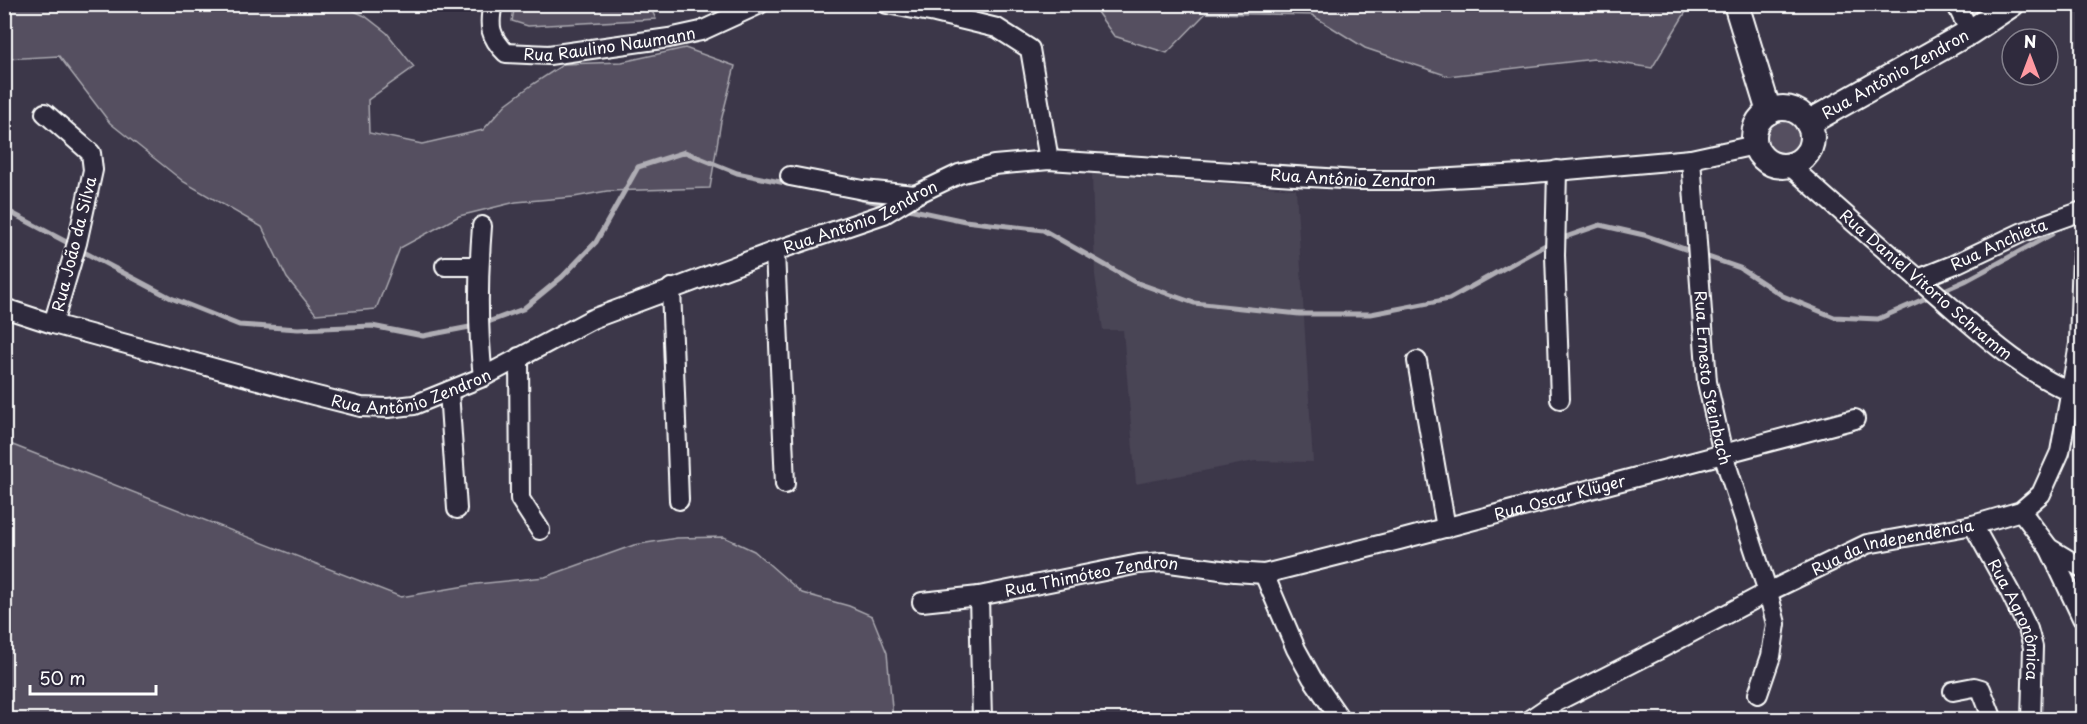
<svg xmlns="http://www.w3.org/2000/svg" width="2087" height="724" font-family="'Playpen Sans',sans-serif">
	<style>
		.built { fill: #494455 }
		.green { fill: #555060; stroke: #aaa8b0; stroke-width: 1.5 }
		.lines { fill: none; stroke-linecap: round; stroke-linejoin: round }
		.stream { stroke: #afadb4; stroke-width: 5 }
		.minor-casing { stroke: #fff; stroke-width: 22 }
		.major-casing { stroke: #fff; stroke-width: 28 }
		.minor { stroke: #2f2a3d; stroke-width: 18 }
		.major { stroke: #2f2a3d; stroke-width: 24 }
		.labels { text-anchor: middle; stroke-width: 4.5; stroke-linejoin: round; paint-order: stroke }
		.street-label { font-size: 16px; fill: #fff; stroke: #2f2a3d }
	</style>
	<rect width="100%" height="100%" fill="#3c3749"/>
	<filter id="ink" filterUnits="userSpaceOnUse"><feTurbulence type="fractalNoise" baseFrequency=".0167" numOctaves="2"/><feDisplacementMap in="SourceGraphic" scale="12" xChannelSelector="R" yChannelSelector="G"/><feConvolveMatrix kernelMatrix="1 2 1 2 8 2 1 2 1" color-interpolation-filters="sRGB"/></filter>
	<g filter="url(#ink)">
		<path class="built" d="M1092 174 1296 189 1313 462 1255 461 1136 484 1123 330H1103L1095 275Z"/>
		<path class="green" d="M5 4 341 5 365 16 387 33 414 67 368 100 369 133 422 144 483 130 506 104 533 84 564 64 622 62 685 48 735 66 721 121 710 188 607 191 574 197 516 202 459 216 400 248 376 309 316 314 287 278 262 227 184 182 110 123 59 56 5 59Z
			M515 4 649 5 656 19 528 26 512 21Z
			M1092 5H1091H1690L1652 68 1594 59 1448 76 1365 48 1312 15 1206 13 1167 53 1114 36Z
			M1765 137a18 18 0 1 1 36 0a18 18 0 1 1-36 0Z
			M5 442 401 597 477 584 545 577 634 545 677 538 724 537 754 551 802 593 849 606 872 616 887 653 893 719H5Z"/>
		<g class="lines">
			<path class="stream" d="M857 198 889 205
				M904 208 965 221 1043 230 1135 282 1194 303 1299 314H1371L1449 299 1551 242 1600 225 1644 235 1740 268 1783 296 1834 317 1878 319 1965 281 2052 234
				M4 209 72 245
				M80 250 171 298 239 325 298 329 372 326 423 336 480 325 523 309 562 277 596 242 638 167 685 152 737 173 790 184"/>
			<defs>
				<g id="minor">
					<path id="s1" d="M493 4C488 26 490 37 506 53L549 55 669 38 701 31 760 4"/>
					<path d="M887 4 935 13 997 28 1030 49 1049 160"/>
					<path d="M1956 4 1970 32"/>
					<path d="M45 113 91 153 93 170 77 243 53 324"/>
					<path id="s2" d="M1691 159 1707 382 1723 454 1768 592 1776 624 1771 656 1758 694"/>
					<path id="s3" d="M1789 165C1835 206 1880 246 1927 286 1976 328 2021 373 2082 397"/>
					<path d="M1557 170 1555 255 1560 399"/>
					<path d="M790 176 863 190 915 195"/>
					<path d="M482 226C478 277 477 326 483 377"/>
					<path d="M775 251 785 484"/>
					<path d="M445 266H479"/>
					<path id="s4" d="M1918 279 1953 265 2023 232 2082 211"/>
					<path d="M671 288 679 500"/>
					<path id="s5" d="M4 308 53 324 313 395 361 407 388 408 414 405 483 377 592 319 775 251 884 214 915 195 959 174 994 165 1049 160 1357 180H1417L1522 174 1691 159 1755 145"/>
					<path d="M519 357 520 499 540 530"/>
					<path d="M1417 361 1446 528"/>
					<path d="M449 391 457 509"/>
					<path d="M2021 511 2049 548 2082 568"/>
					<path id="s6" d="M1973 525 2010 592 2028 629 2033 647 2031 720"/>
					<path d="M2049 548 2082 618"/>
					<path d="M1264 574 1296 649 1312 678 1341 720"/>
					<path d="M979 596 982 720"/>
					<path id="s7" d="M922 602 979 596 1139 564 1163 562 1235 572 1264 574 1399 540 1855 419"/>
					<path d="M1953 691 1974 687 1981 689 1993 720"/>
					<path id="s8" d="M1529 720 1554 703 1668 645 1768 592 1867 544 1973 525 2021 511 2041 494 2060 452 2079 344 2082 255"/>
				</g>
				<g id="major">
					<path d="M1736 4 1769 112"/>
					<circle cx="1783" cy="137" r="29"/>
					<path id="s9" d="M1808 123 1970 32 2012 4"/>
				</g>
			</defs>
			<use href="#minor" class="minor-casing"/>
			<use href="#major" class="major-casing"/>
			<use href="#minor" class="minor"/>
			<use href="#major" class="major"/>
		</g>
	</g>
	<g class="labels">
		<g class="street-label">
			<text dy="6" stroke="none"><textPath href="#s1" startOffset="158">Rua Raulino Naumann</textPath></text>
			<text dy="6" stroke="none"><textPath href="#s9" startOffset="100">Rua Antônio Zendron</textPath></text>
			<text dy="6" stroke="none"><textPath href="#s5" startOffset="1413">Rua Antônio Zendron</textPath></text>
			<text dy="6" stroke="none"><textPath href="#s5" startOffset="909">Rua Antônio Zendron</textPath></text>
			<text transform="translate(74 244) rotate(-76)" y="6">Rua João da Silva</text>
			<text dy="6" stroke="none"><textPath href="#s4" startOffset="88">Rua Anchieta</textPath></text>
			<text dy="6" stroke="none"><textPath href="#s3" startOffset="182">Rua Daniel Vitório Schramm</textPath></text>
			<text dy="6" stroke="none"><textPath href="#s2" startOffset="220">Rua Ernesto Steinbach</textPath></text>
			<text dy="6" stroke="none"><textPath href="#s5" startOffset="423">Rua Antônio Zendron</textPath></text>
			<text dy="6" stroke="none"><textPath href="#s7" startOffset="652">Rua Oscar Klüger</textPath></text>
			<text dy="6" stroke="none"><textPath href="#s8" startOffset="405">Rua da Independência</textPath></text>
			<text dy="6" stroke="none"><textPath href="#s7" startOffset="172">Rua Thimóteo Zendron</textPath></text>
			<text dy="6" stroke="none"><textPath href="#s6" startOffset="105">Rua Agronômica</textPath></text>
		</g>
	</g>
	<rect width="2087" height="724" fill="none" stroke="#2f2a3d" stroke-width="24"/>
	<rect x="12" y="12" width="2063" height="700" fill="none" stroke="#fff" stroke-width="2" filter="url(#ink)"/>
	<g transform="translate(2030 57)"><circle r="28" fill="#2f2a3d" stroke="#827f8b" stroke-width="1.5"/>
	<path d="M0-4.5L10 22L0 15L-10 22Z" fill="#ff9aa2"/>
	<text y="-9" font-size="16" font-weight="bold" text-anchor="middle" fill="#ffffff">N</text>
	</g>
	<path d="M30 685v9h126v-9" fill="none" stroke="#ffffff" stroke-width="3"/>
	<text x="39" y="685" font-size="18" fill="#ffffff" stroke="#2f2a3d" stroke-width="4.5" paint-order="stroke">50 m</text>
</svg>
